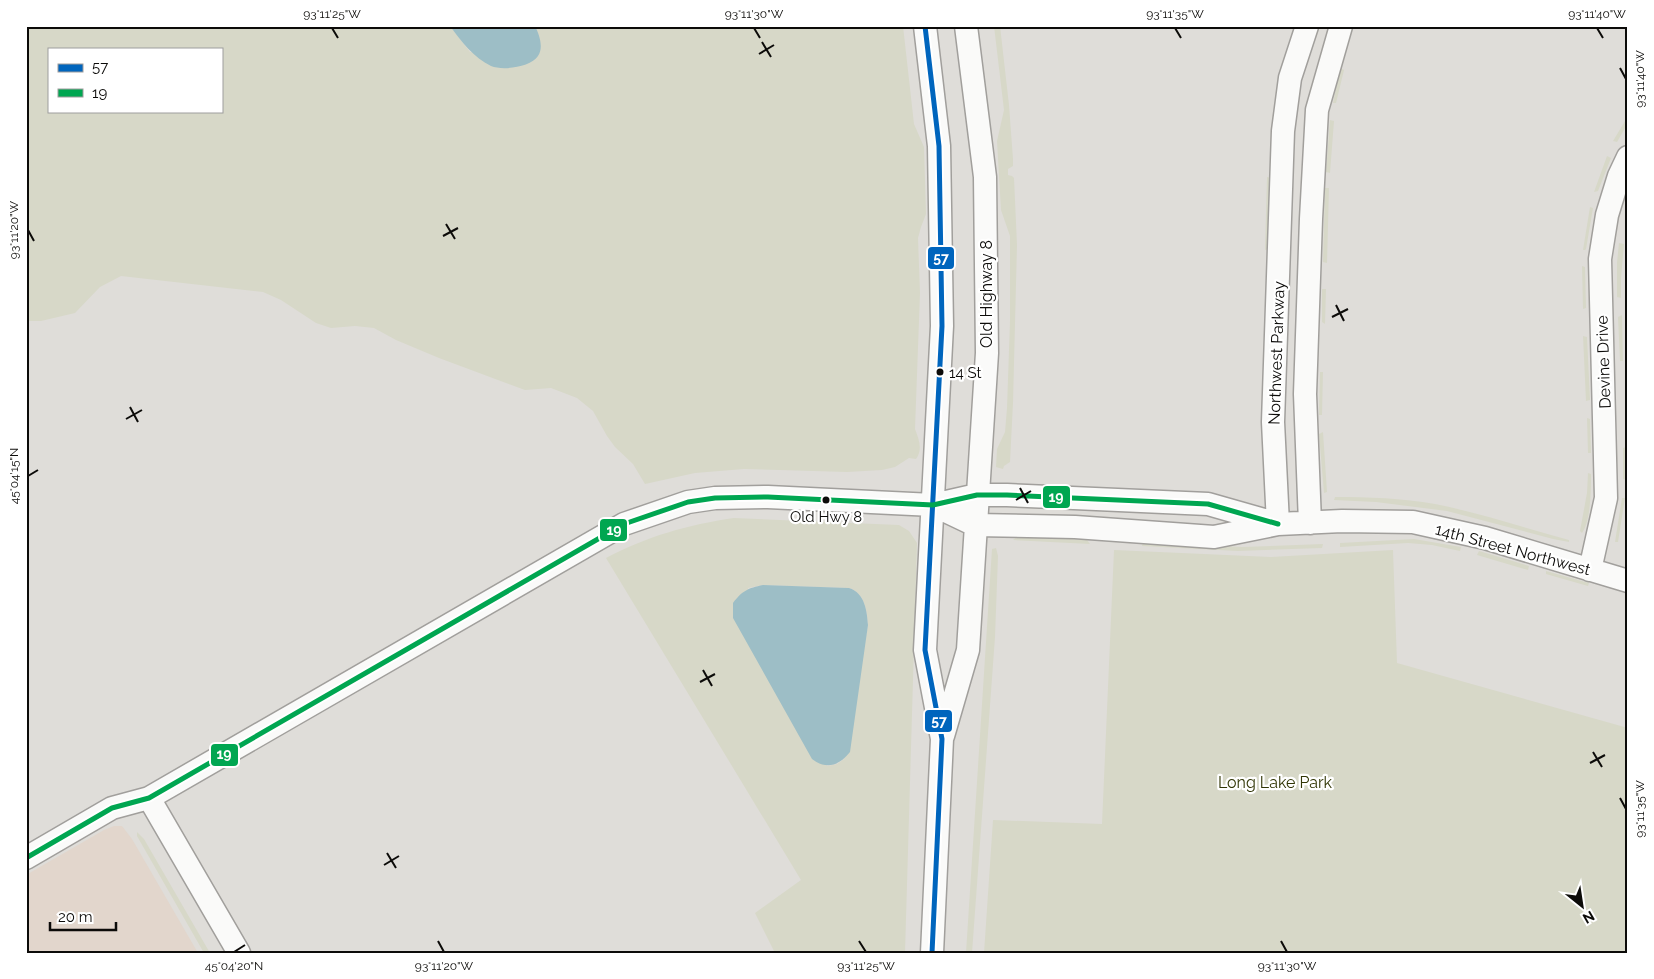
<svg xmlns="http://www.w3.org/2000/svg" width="1654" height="979" font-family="Raleway,sans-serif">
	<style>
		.industrial { fill: #e2d6cc }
		.green { fill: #d7d8c8; fill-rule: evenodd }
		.water { fill: #9dbec6 }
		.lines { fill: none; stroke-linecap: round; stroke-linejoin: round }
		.minor-casing { stroke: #a19f9c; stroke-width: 25 }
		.minor { stroke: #fafaf9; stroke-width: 22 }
		.bus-1-casing { stroke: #fff; stroke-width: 9 }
		.bus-2-casing { stroke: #fff; stroke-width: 9 }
		.bus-1 { stroke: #0065bd; stroke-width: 5 }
		.bus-2 { stroke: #00a651; stroke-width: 5 }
		.ticks { fill: none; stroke: #0c0b09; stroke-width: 2 }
		.bus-dot { fill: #0c0b09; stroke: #fff; stroke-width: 2 }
		.labels { text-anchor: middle; stroke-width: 4.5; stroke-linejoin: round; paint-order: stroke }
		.bus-label { font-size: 15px; fill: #0c0b09; stroke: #fff; text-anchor: start }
		.street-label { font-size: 16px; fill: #0c0b09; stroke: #fff }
		.park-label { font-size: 16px; fill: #313605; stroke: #fff }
		.line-badge { stroke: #fff; stroke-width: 2 }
		.badge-label { font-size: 14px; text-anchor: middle; font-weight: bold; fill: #fff }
		.neatline { fill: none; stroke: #0c0b09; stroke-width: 2 }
		.ticks-label { font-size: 12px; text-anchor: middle; fill: #0c0b09 }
	</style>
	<rect width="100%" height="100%" fill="#dfddd9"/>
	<path class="industrial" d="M114 826H122L132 839 198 953H26V875L104 830Z"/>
	<path class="green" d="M26 26H450L470 52 538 56C541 45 540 36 535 26H903L914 124 924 147 926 214 921 227 918 238 920 293 915 429C919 440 923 449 916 459L909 458 895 467 882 470 847 472 744 469 695 473 645 484 633 464 615 447 607 436 593 411 577 398 551 388 525 390 439 358 396 340 374 328 355 326 331 328 316 323 281 300 263 292 121 276 100 287 75 313 41 321H26ZM49 49H221V111H49Z
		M994 26H1000L1009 105 1013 159V166L1008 169V175L1012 176 1014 178 1017 245 1013 403 1010 462 1004 466 1003 469 996 467 997 449 1005 432 1007 408 1010 321V236L1001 210 997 141 1004 110Z
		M1340 68 1344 70 1336 103H1333Z
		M1628 116V123L1617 142 1613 141Z
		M1330 120 1334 121 1330 173 1326 172Z
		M1607 156 1611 158 1598 191 1594 192Z
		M1267 177 1272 178 1269 249 1265 250Z
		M1325 188H1329L1327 263 1323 262Z
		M1590 207 1593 208 1586 249 1585 250H1583Z
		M1619 243 1624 244 1621 278V298L1617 297V263Z
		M1582 266 1585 267 1586 308 1583 309Z
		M1322 289H1326L1325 324 1322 322Z
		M1622 315 1623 361H1620L1618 317Z
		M1583 336 1587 337 1590 400 1586 401Z
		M1320 372H1323L1322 415H1319Z
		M1587 418 1590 419 1591 453H1588Z
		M1323 432 1327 492 1324 493 1319 434Z
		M1626 447 1627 480 1623 479V448Z
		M1588 473 1591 474C1591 489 1591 521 1582 533L1580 531 1587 493Z
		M1335 497C1368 497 1402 498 1435 504 1480 513 1525 528 1569 540V542L1553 539 1447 511 1376 502 1334 500Z
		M1622 498H1625L1618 542H1615Z
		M734 518 899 525 909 531 917 543 905 953H775L755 913 801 880 606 558C648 536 687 525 734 518ZM763 585 849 588C865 593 867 611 868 625L844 759 837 764 827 766 748 588Z
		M1018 536 1087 540 1090 544 1013 540Z
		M1414 539 1461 547 1460 551 1432 545 1408 543 1340 547V543Z
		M1143 542 1242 547 1323 544 1322 548 1238 551 1142 546Z
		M996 548 998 556 995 637 972 953H966L992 549Z
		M1114 550 1271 557 1393 550 1397 663 1628 728V953H984L993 820 1102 824Z
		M1479 551 1529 566 1528 570 1477 555Z
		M1546 571 1589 583 1588 586 1546 574Z
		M137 832 144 839 210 953H204L137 836Z"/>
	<path class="water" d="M450 26H535C539 34 544 47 538 56 531 67 503 71 491 66 474 58 461 41 450 26Z
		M763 585 849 588C865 593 867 611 868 625L850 752C839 766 826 770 812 759L733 618V603C742 591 748 588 763 585Z"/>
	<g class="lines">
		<defs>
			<path id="minor" d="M925 26 939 146 942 326 925 650 942 739 932 953
				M933 505 975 525 1075 527 1214 537 1278 524 1342 521 1413 522 1485 538 1628 581
				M1310 523 1305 394 1311 219 1317 110 1341 26
				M1278 524 1273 422 1283 131 1290 78 1307 26
				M1590 570 1606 498 1600 259 1607 215 1619 176 1628 157
				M943 736 968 650 987 353 985 177 966 26
				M149 798 239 953
				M26 858 112 808 149 798 624 524 688 502 715 498 768 497 933 505 977 495H1007L1208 504 1278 524"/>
		</defs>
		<use href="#minor" class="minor-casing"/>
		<use href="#minor" class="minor"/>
		<defs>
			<path id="bus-1" d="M925 26 939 146 942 326 925 650 942 739 932 953"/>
			<path id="bus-2" d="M26 858 112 808 149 798 624 524 688 502 715 498 768 497 933 505 977 495H1007L1208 504 1278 524"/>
		</defs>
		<use href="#bus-1" class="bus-1-casing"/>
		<use href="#bus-2" class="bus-2-casing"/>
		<use href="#bus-1" class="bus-1"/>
		<use href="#bus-2" class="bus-2"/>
	</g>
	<path class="ticks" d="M332 28 338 38M754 28 760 38M1175 28 1181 38M1597 28 1603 38M762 42 771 57M759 54 774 45M1620 68 1626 79M446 224 455 239M28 230 34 241M443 236 458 228M1336 305 1344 321M1332 317 1348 309M130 407 138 422M126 419 142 410M28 476 38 470M1020 488 1028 503M1016 500 1031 491M703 670 712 686M700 682 715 674M1593 752 1602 767M1590 763 1605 755M1620 798 1626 809M387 853 396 868M384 865 399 856M438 941 444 952M859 941 866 952M1281 941 1287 952M234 952 245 945"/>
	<g class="bus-dot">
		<circle cx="940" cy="372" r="4.5"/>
		<circle cx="826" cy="500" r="4.5"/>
	</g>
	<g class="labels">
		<g class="bus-label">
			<text x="949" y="378">14 St</text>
			<text x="826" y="522" text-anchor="middle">Old Hwy 8</text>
		</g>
		<g class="street-label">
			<text transform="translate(986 294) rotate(-90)" y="6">Old Highway 8</text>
			<text transform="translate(1276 353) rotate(-88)" y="6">Northwest Parkway</text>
			<text transform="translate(1603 362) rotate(-92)" y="6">Devine Drive</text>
			<text transform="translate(1513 549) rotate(15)" y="6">14th Street Northwest</text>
		</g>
		<g class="park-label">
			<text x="1275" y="788">Long Lake Park</text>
		</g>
	</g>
	<g class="line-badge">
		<rect x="927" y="246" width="28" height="24" rx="5" fill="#0065bd"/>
		<rect x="1042" y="485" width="29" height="24" rx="5" fill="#00a651"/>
		<rect x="599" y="518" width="29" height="24" rx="5" fill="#00a651"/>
		<rect x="924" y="709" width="29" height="24" rx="5" fill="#0065bd"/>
		<rect x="210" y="743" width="29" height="24" rx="5" fill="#00a651"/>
	</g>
	<g class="badge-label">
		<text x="941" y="263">57</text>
		<text x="1056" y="502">19</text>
		<text x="614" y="535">19</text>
		<text x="939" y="726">57</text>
		<text x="224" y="759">19</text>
	</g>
	<rect width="1654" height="979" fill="none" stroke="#ffffff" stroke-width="55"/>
	<rect x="48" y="48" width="175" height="65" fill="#ffffff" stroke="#9e9d9d"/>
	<rect x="58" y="64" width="25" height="8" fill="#0065bd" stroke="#9e9d9d"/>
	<text x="92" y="72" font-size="15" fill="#0c0b09">57</text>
	<rect x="58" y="89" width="25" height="8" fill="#00a651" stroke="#9e9d9d"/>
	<text x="92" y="98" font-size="15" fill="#0c0b09">19</text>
	<g transform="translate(1582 906) rotate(150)" stroke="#ffffff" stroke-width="4" paint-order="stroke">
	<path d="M0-4L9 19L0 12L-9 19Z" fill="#0c0b09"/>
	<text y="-8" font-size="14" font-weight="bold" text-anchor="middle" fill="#0c0b09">N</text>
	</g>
	<path d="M50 922v8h66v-8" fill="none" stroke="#0c0b09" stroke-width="2.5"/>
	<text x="58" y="922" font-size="15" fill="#0c0b09" stroke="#ffffff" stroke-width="4" paint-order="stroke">20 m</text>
	<rect x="28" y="28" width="1598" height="924" class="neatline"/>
	<g class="ticks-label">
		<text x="332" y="18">93°11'25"W</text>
		<text x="754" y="18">93°11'30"W</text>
		<text x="1175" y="18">93°11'35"W</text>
		<text x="1597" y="18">93°11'40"W</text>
		<text transform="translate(1640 79) rotate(-90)" y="4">93°11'40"W</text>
		<text transform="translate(14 230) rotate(-90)" y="4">93°11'20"W</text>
		<text transform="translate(14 476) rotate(-90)" y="4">45°04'15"N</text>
		<text transform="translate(1640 809) rotate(-90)" y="4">93°11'35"W</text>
		<text x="234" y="970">45°04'20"N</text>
		<text x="444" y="970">93°11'20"W</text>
		<text x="866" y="970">93°11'25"W</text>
		<text x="1287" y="970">93°11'30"W</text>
	</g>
</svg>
